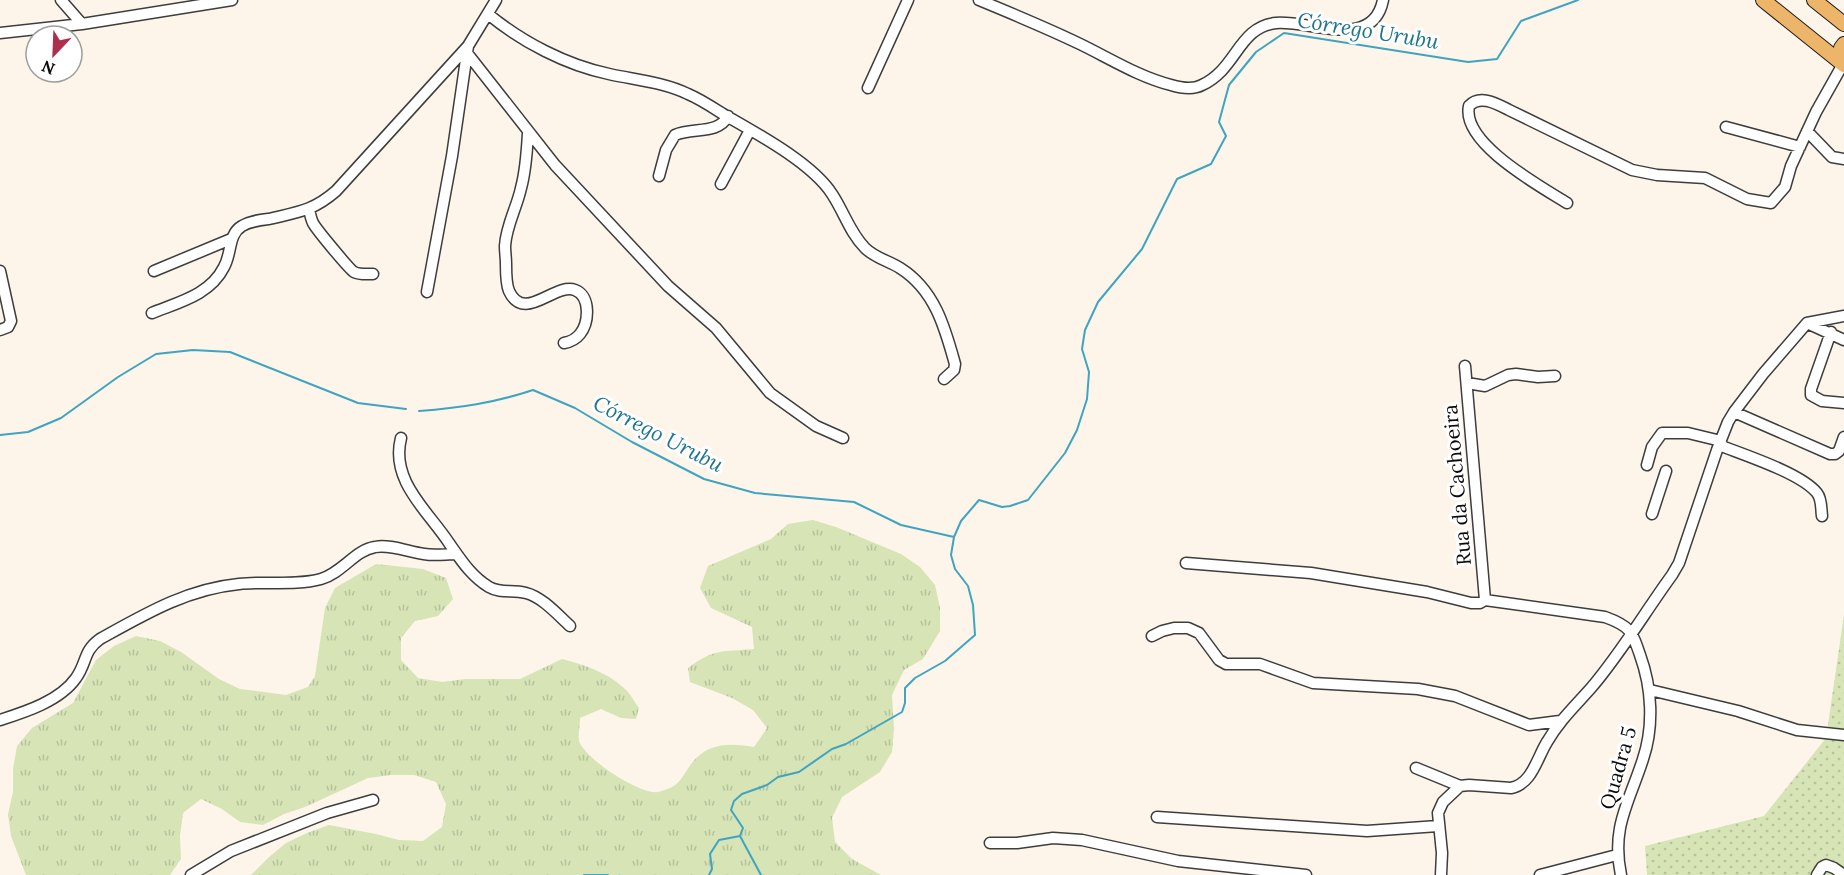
<svg xmlns="http://www.w3.org/2000/svg" width="1844" height="875" font-family="Lora,serif">
	<style>
		.grass { fill: url(#grass-tufts) }
		.park { fill: url(#park-dots) }
		.lines { fill: none; stroke-linecap: round; stroke-linejoin: round }
		.stream { stroke: #3fa4c1; stroke-width: 2 }
		.minor-casing { stroke: #3d3d3d; stroke-width: 13 }
		.major-casing { stroke: #1b1b1b; stroke-width: 16 }
		.minor { stroke: #fff; stroke-width: 10 }
		.major { stroke: #edb569; stroke-width: 14 }
		.labels { text-anchor: middle; stroke-width: 6; stroke-linejoin: round; paint-order: stroke }
		.street-label { font-size: 20px; fill: #0a0a0a; stroke: #fff }
		.water-label { font-size: 21px; font-style: italic; fill: #1f738f; stroke: #fff }
	</style>
	<defs>
		<pattern id="grass-tufts" width="24" height="20" patternUnits="userSpaceOnUse" patternTransform="scale(1.5)"><rect width="24" height="20" fill="#d6e4b6"/><path d="M3 7l-1-3M5 7V3M7 7l1-3M15 17l-1-3M17 17v-4M19 17l1-3" fill="none" stroke="#b6c29b"/></pattern>
		<pattern id="park-dots" width="8" height="8" patternUnits="userSpaceOnUse" patternTransform="scale(1.5)"><rect width="8" height="8" fill="#d6e4b6"/><path d="M2 2h.1M6 6h.1" fill="none" stroke="#b6c29b" stroke-width="1.8" stroke-linecap="round"/></pattern>
	</defs>
	<rect width="100%" height="100%" fill="#fdf5e9"/>
	<path class="grass" d="M813 520 836 527 901 554 920 567 935 585 940 608V631L923 659 904 670 892 695 894 729 892 752 880 772 842 797 832 818 835 842 852 859 881 875H251L268 858 286 843 307 833 329 825 376 834 399 840 423 841 442 827 446 804 436 782 414 775H391L368 778 305 807 284 814 263 825 240 822 222 809 201 799 183 813 180 836 181 859 170 875H26L11 836 8 814 13 792V769L17 746 32 728 73 703 96 660 114 646 136 636 160 641 181 652 219 679 240 689 286 695 308 687 315 676 325 608 335 588 376 564 423 569 446 578 453 599 438 616 415 621 401 638V660L418 678 442 682 465 679H520L562 659C584 665 607 672 624 688 630 693 634 701 639 708L636 719 621 718 601 709 580 718C580 725 578 735 579 741 585 759 640 795 658 792 678 787 679 782 689 767 706 742 728 743 754 747L767 728 753 710 732 698 690 682 688 668C715 648 722 652 754 649L752 627 711 608 700 588 708 566 771 539 788 524Z"/>
	<path class="park" d="M1844 615V875H1647L1645 846 1764 816 1826 738Z"/>
	<g class="lines">
		<path class="stream" d="M419 411C459 408 494 403 533 390L575 408 632 442 704 479 755 493 854 502 901 525 954 537
			M0 435 28 432 61 418 118 377 156 354 193 350 230 352 358 403 406 409
			M740 836 761 875
			M584 875H608
			M709 875 712 869 710 854 719 840 740 836 743 828 731 810 734 801 742 794 767 785 778 777 799 772 832 749 846 744 902 712 905 703V688L915 678 945 661 975 635 973 605 968 586 955 569 951 555 954 537 961 521 979 500 1002 507 1010 506 1028 500 1065 453 1077 430 1087 399 1089 372 1082 349 1085 330 1098 302 1142 249 1177 179 1211 164 1226 136 1219 122 1229 85 1256 52 1284 33 1468 62 1497 59 1521 21 1578 0"/>
		<defs>
			<path id="minor" d="M61 0 82 24
				M979 0C1013 14 1047 28 1080 44 1109 58 1139 77 1171 85 1181 88 1193 90 1202 85 1237 69 1238 27 1276 23 1311 20 1373 51 1383 0
				M488 14C522 42 566 65 609 74 636 80 663 82 688 94 700 99 712 107 723 114 756 133 812 163 832 194 844 212 850 233 865 248 875 258 889 261 900 268 935 290 945 328 955 364L954 370 944 379
				M0 33 82 24 232 0
				M467 53 555 165 668 286 716 328 770 393 816 426 843 438
				M868 88 908 0
				M1726 127 1800 147
				M1807 131 1832 157 1844 159
				M528 133C527 151 526 170 521 188 517 207 506 226 505 246 505 252 506 258 506 264 506 272 506 284 509 291 524 324 555 282 575 290 591 296 589 323 580 334 576 339 570 342 564 343
				M659 176 666 150 675 135C693 127 718 135 728 116
				M721 184 750 130
				M1567 203C1540 186 1461 143 1469 106 1480 94 1497 104 1509 110L1632 170 1657 175 1705 178 1747 199 1771 203 1785 187 1791 166 1816 112 1843 64
				M309 209C310 214 311 219 313 223 316 229 350 270 354 272 360 275 366 274 373 274
				M0 271 11 321 8 327 0 330
				M154 271 231 239
				M427 292 452 156 468 46 496 0
				M152 313C179 302 210 295 224 267 232 253 228 234 242 226 250 221 260 220 269 219 298 212 313 211 336 191L468 46
				M1807 323 1844 340
				M1831 332 1811 389V395L1822 401 1844 403
				M1465 366 1485 600
				M1467 383 1485 386 1508 375 1516 374 1538 377 1555 376
				M1734 412 1830 454H1835L1839 451 1844 437
				M401 438C390 481 428 511 449 543 461 560 471 576 489 587 501 594 513 589 526 593 542 597 557 614 570 626
				M1719 445C1744 455 1801 473 1817 493 1822 499 1821 509 1822 516
				M1647 465 1652 447 1662 433H1688L1721 441
				M1652 514 1666 471
				M1186 563 1311 573 1427 592 1471 603H1480L1485 600 1605 617C1630 626 1632 631 1640 655 1652 688 1654 726 1643 759 1629 803 1611 827 1621 875
				M1152 636 1162 631 1174 628H1188L1199 633 1219 660 1226 664H1260L1313 683 1418 689 1455 696 1529 725 1560 721
				M1650 690 1738 711 1797 730 1844 735
				M0 720C25 712 60 701 76 678 87 663 83 651 100 639 145 614 187 589 239 584 265 581 295 586 321 579 342 573 355 550 375 547 390 544 409 552 424 554 435 556 446 554 456 554
				M1416 768 1460 786
				M1157 817 1367 831 1438 826
				M990 843H1017L1053 838 1082 840 1178 861 1306 875
				M191 875 231 851 327 813 373 800
				M1441 875 1442 853 1438 813 1443 802 1460 786 1469 785 1511 788C1532 784 1537 758 1547 742 1559 721 1575 706 1591 688 1621 653 1645 612 1672 575L1679 563 1717 450 1728 422 1734 412 1763 374 1807 323 1844 316
				M1540 875 1617 855
				M1817 875 1822 867 1826 865 1834 868 1844 875"/>
			<path id="major" d="M1763 0 1844 65
				M1814 0 1844 24
				M1843 64 1841 48 1844 44"/>
		</defs>
		<use href="#minor" class="minor-casing"/>
		<use href="#major" class="major-casing"/>
		<use href="#minor" class="minor"/>
		<use href="#major" class="major"/>
	</g>
	<g class="labels">
		<g class="street-label">
			<text transform="translate(1457 485) rotate(-95)" y="7">Rua da Cachoeira</text>
			<text transform="translate(1618 768) rotate(-74)" y="7">Quadra 5</text>
		</g>
		<g class="water-label">
			<text transform="translate(1368 31) rotate(9)" y="7">Córrego Urubu</text>
			<text transform="translate(658 434) rotate(27)" y="7">Córrego Urubu</text>
		</g>
	</g>
	<g transform="translate(54 54) rotate(203)"><circle r="28" fill="#ffffff" stroke="#9d9d9d" stroke-width="1.5"/>
	<path d="M0-4.5L10 22L0 15L-10 22Z" fill="#ad2f4b"/>
	<text y="-9" font-size="16" font-weight="bold" text-anchor="middle" fill="#0a0a0a">N</text>
	</g>
</svg>
